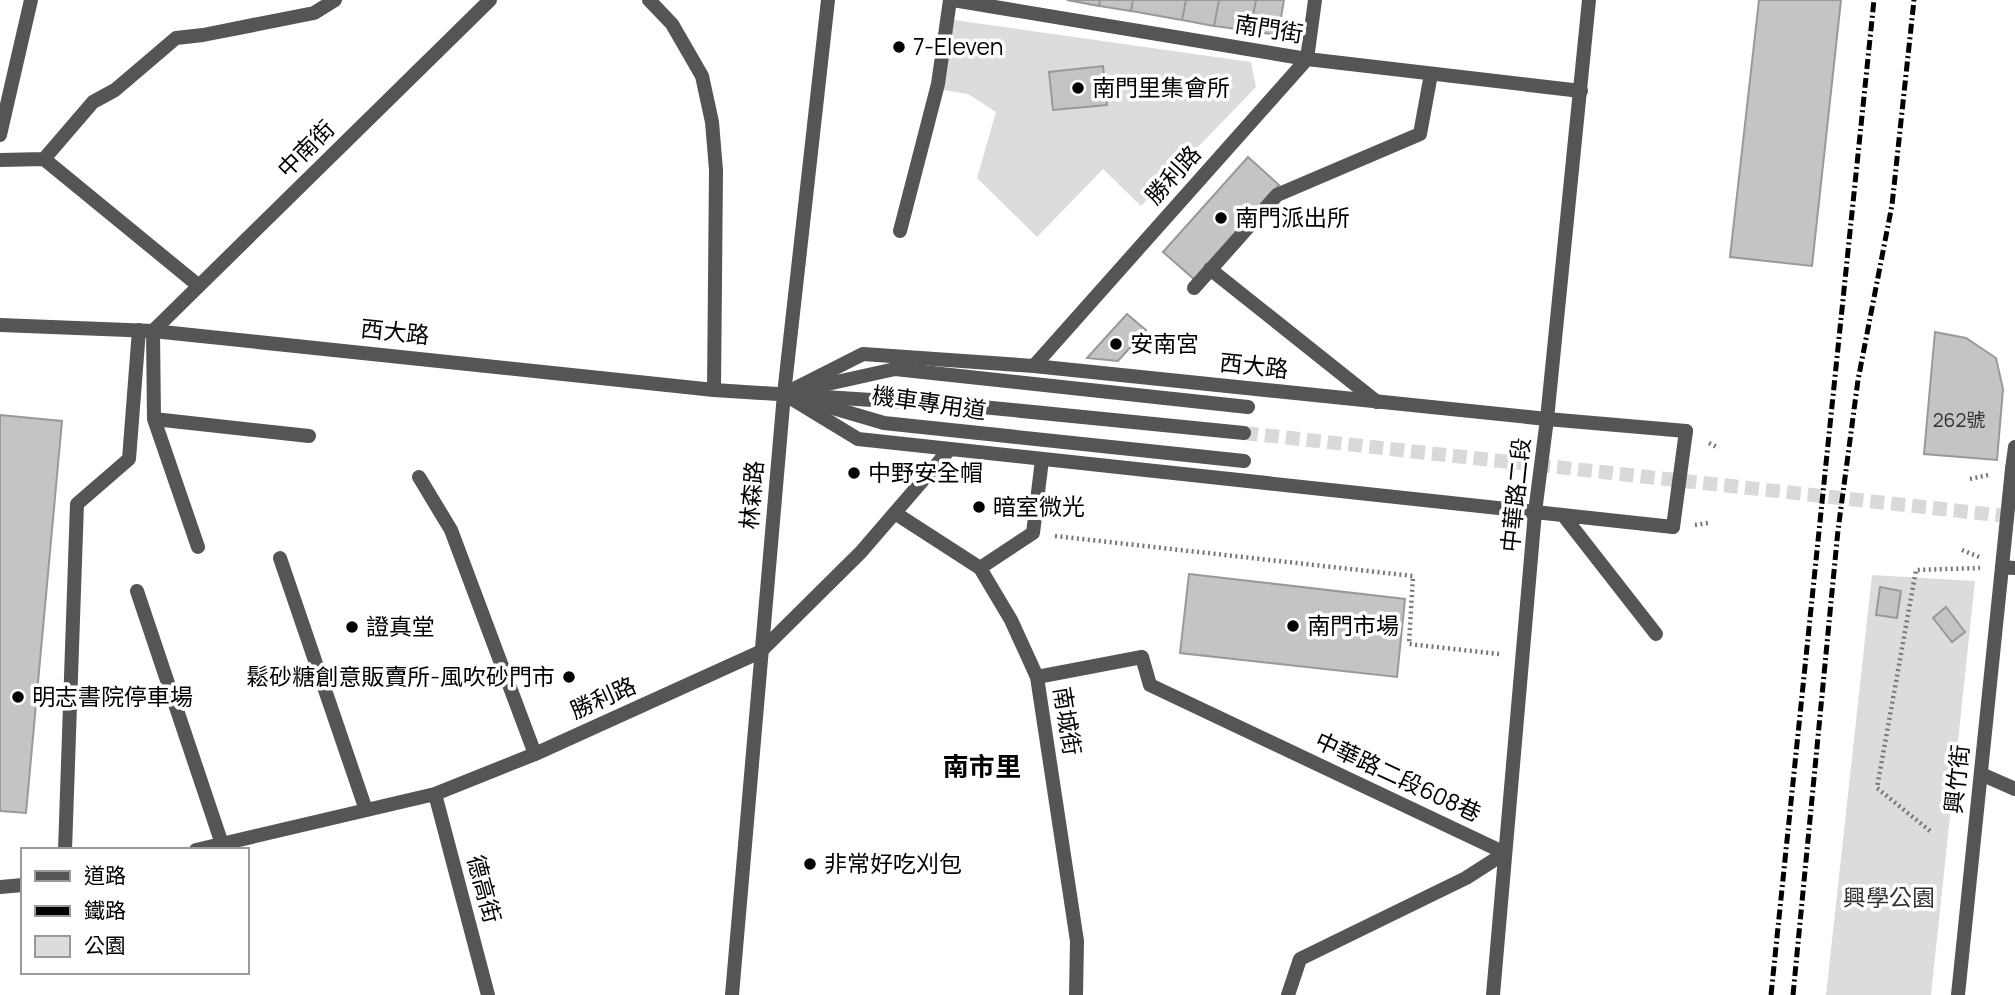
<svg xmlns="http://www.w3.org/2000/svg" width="2015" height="995" font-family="Manrope,'Noto Sans TC',sans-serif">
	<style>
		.green { fill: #dcdcdc }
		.building { fill: #c4c4c4; stroke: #999; stroke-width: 2 }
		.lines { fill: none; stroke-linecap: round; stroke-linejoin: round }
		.tertiary-tunnel { stroke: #d9d9d9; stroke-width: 14; stroke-dasharray: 14 7; stroke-linecap: butt }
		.path { stroke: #777; stroke-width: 4.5; stroke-dasharray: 2 3.5; stroke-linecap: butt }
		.service { stroke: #555; stroke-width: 14 }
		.pedestrian { stroke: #555; stroke-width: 14 }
		.minor { stroke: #555; stroke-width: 14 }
		.tertiary { stroke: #555; stroke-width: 14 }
		.rail { stroke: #000; stroke-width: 5; stroke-dasharray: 10 3.5 2 3.5; stroke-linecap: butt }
		.service-bridge { stroke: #555; stroke-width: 14 }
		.minor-bridge { stroke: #555; stroke-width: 14 }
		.tertiary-bridge { stroke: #555; stroke-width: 14 }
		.poi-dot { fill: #000; stroke: #fff; stroke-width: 2.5 }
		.labels { text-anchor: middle; stroke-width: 7; stroke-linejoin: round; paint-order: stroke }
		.number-label { font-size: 19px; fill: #313131 }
		.street-label { font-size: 23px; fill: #000; stroke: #fff }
		.poi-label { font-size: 23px; fill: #000; stroke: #fff; text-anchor: start }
		.park-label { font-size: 23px; fill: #333; stroke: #fff }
		.quarter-label { font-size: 26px; font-weight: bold; fill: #000; stroke: #fff }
	</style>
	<rect width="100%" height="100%" fill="#fff"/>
	<path class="green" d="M954 20 1251 62 1256 87 1141 206 1103 169 1037 237 977 178 996 112 968 94 944 90Z
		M1872 575 1975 581 1931 995H1826Z"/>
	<path class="building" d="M1067 0H1100L1099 6Z
		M1100 0H1133L1131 11 1099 6Z
		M1133 0H1186L1182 20 1131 11Z
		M1186 0H1219L1214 26 1182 20Z
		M1219 0H1256L1250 31 1214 26Z
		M1256 0H1284L1278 35 1250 31Z
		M1759 0H1841L1812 266 1730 257Z
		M1103 66 1107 105 1053 110 1049 72Z
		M1248 157 1279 185 1195 280 1163 252Z
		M1127 314 1146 330 1118 361 1087 358Z
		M1935 332 1966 338 1996 358 2003 389 1997 460 1924 454Z
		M0 415 62 421 26 813 0 811Z
		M1189 574 1405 599 1397 677 1180 653Z
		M1880 587 1901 591 1897 618 1876 615Z
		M1946 607 1965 632 1952 642 1933 618Z"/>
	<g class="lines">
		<path class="tertiary-tunnel" d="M1244 433 2015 517"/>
		<path class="path" d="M1709 443 1719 448
			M1970 479 1988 475
			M1695 525 1708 523
			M1055 536 1413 576 1409 644 1499 654
			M1962 550 1979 557
			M1930 831 1877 788 1916 570 1980 568"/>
		<path class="service" d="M649 0 672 24 702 76 712 122 716 170 714 390
			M953 0 1307 59 1581 91
			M0 135 31 0
			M44 159 199 286
			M0 160 44 159 93 102 115 90 176 38 203 35 314 13 335 0
			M1034 366 1307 59 1315 0
			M796 391 895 369 1248 407
			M799 398 884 423 1244 461
			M154 419 309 436
			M1547 419 1686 431
			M419 477 451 530 535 754
			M1535 512 1673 527
			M895 513 980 568 1011 620 1037 677 1077 941 1076 995
			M1563 515 1656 634
			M198 547 154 419 153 331 490 0
			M280 558 366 810
			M980 568 1033 533 1042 460
			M137 591 222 844
			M1037 677 1142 657 1150 685 1505 853
			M1981 774 2015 789
			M1288 995 1300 959 1466 878 1505 853"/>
		<path class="pedestrian" d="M900 231 938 84 950 0
			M1210 269 1377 402
			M1194 288 1277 195 1420 134 1431 74
			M65 850 77 504 129 459 139 330"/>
		<path class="minor" d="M784 394 863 354 1034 366 1547 419
			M784 394 858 439 1535 512
			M2015 447 2012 469 2015 470
			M435 794 488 995
			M196 850 435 794 535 754 760 652 861 552 949 450
			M0 887 23 885
			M1958 995 2002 567 2015 568"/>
		<path class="tertiary" d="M0 325 153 331 714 390 982 407 1244 433
			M1547 419 1589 0
			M732 995 784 394 828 0
			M1493 995 1535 512"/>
		<path class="rail" d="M1771 995 1874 0
			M1793 995 1838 530 1858 380 1892 205 1914 0"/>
		<path class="service-bridge" d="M1673 527 1686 431"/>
		<path class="minor-bridge" d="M2002 567 2012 469"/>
		<path class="tertiary-bridge" d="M1535 512 1547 419"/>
	</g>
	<g class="poi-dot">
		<circle cx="899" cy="47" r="7"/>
		<circle cx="1078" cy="88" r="7"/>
		<circle cx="1221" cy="218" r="7"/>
		<circle cx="1116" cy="344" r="7"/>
		<circle cx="854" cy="473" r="7"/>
		<circle cx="979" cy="507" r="7"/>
		<circle cx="1293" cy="626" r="7"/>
		<circle cx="352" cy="627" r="7"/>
		<circle cx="569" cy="677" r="7"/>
		<circle cx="18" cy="697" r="7"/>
		<circle cx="810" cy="864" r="7"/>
	</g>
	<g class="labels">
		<g class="number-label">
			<text x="1959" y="427">262號</text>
		</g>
		<g class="street-label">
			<text transform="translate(1269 29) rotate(9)" y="8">南門街</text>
			<text transform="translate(306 149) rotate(-45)" y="8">中南街</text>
			<text transform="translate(1173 175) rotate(-48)" y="8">勝利路</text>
			<text transform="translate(395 332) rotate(6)" y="8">西大路</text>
			<text transform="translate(1254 366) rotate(6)" y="8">西大路</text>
			<text transform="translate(929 403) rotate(8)" y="8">機車專用道</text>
			<text transform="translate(752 495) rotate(-85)" y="8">林森路</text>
			<text transform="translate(1516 495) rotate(-84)" y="8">中華路二段</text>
			<text transform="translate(603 698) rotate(-24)" y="8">勝利路</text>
			<text transform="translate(1067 721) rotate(81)" y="8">南城街</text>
			<text transform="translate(1398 777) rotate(25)" y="8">中華路二段608巷</text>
			<text transform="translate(1957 779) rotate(-84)" y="8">興竹街</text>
			<text transform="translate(484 889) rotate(75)" y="8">德高街</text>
		</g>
		<g class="poi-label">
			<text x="913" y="55">7-Eleven</text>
			<text x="1092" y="96">南門里集會所</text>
			<text x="1235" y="226">南門派出所</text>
			<text x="1130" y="352">安南宮</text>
			<text x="868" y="481">中野安全帽</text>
			<text x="993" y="515">暗室微光</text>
			<text x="1307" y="634">南門市場</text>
			<text x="366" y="635">證真堂</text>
			<text x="555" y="685" text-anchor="end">鬆砂糖創意販賣所-風吹砂門市</text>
			<text x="32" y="705">明志書院停車場</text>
			<text x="824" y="872">非常好吃刈包</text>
		</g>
		<g class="park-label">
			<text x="1889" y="906">興學公園</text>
		</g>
		<g class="quarter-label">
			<text x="982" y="776">南市里</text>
		</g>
	</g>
	<rect x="21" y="848" width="228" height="126" fill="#ffffff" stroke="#999999" stroke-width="2"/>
	<rect x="35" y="871" width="35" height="10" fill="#555555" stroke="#999999" stroke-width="2"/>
	<text x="84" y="883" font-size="21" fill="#000000">道路</text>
	<rect x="35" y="906" width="35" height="10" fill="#000000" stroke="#999999" stroke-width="2"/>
	<text x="84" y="918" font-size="21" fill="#000000">鐵路</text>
	<rect x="35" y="936" width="35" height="21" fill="#dcdcdc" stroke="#999999" stroke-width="2"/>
	<text x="84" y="953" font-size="21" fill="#000000">公園</text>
</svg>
